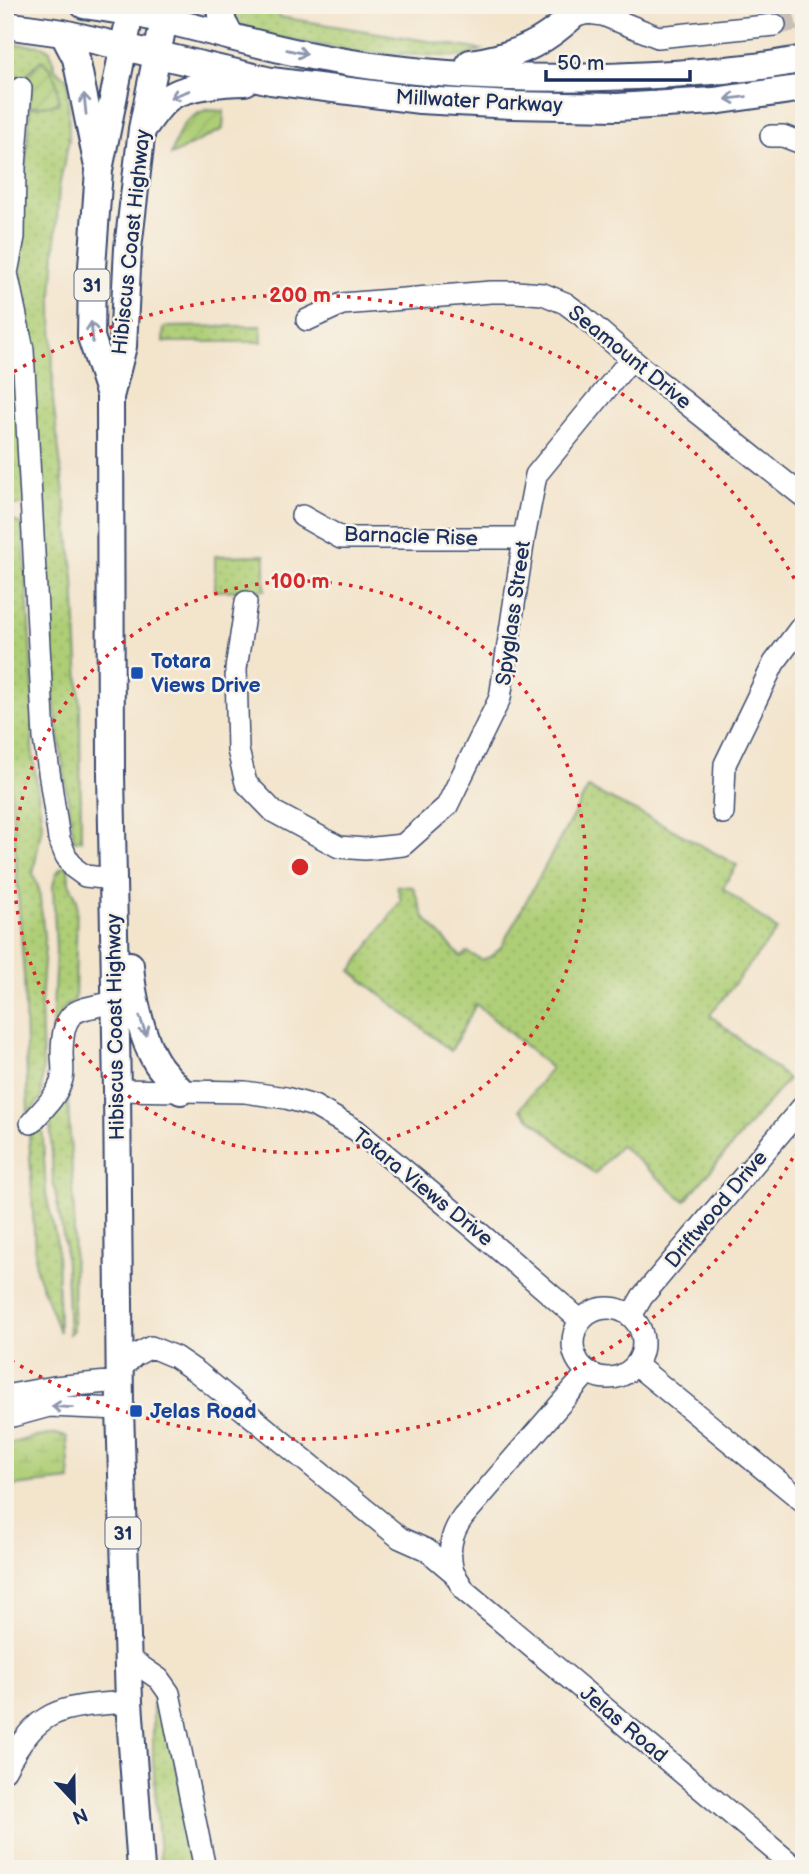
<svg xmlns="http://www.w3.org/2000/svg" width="809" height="1874" font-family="'Balsamiq Sans',sans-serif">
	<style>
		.grass { fill: url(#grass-dots); stroke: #647e6a; stroke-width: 2 }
		.wetland { fill: url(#wetland-marsh); stroke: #647e6a; stroke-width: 2 }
		.garden { fill: url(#garden-furrows); stroke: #647e6a; stroke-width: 2 }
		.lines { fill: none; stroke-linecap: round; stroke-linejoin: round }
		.minor-tunnel { stroke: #c8c0b6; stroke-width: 21; stroke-dasharray: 21 10; stroke-linecap: butt }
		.minor-casing { stroke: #3b4a6e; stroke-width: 24 }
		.major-casing { stroke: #3b4a6e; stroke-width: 30 }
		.minor { stroke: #fff; stroke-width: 21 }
		.major { stroke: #fff; stroke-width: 26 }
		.oneway { stroke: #8d97ae }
		.ring { fill: none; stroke: #d62828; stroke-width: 3.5; stroke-dasharray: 3.5 7 }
		.transit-dot { fill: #1a4fb4; stroke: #f7f3e8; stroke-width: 2.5 }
		.labels { text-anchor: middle; stroke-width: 5; stroke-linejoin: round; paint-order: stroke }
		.shield { fill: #f7f3e8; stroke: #5d6a87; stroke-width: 2 }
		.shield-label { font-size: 19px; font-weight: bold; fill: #1b2f5e }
		.street-label { font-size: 21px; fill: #1b2f5e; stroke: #f7f3e8 }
		.transit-label { font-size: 21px; font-weight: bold; fill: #164399; stroke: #f7f3e8; text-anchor: start }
		.centre { fill: #d62828; stroke: #f7f3e8; stroke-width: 3.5 }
		.ring-label { font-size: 21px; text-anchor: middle; font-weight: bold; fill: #d62828; stroke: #f7f3e8; stroke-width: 5; stroke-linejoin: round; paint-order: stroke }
	</style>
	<defs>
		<pattern id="grass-dots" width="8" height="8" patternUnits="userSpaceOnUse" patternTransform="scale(1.75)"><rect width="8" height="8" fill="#aece76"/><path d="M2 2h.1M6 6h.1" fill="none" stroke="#95b168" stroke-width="1.8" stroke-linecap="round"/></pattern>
		<pattern id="wetland-marsh" width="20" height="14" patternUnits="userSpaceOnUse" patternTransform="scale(1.75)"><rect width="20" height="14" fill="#aece76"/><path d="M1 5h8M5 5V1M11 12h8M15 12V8" fill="none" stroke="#95b168"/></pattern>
		<pattern id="garden-furrows" width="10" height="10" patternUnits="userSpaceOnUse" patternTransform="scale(1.75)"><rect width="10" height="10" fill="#aece76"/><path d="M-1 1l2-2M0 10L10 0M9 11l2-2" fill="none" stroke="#95b168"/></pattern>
	</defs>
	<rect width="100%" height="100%" fill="#f7f3e8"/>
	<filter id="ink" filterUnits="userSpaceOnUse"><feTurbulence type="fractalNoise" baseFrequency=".0143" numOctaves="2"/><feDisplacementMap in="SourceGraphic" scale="14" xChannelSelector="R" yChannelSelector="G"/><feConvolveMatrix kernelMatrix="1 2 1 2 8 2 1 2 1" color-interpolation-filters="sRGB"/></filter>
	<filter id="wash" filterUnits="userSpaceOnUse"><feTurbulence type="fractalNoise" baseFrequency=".00686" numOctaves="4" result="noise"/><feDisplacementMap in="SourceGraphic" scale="28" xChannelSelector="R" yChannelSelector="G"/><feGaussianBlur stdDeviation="1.57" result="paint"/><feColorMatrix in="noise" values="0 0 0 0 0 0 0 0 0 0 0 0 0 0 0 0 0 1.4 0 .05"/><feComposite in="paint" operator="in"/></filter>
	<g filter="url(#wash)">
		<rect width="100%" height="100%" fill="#f3e4cc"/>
		<path class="grass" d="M228 5H273L280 17 482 50 464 57 358 52 258 34 240 25Z
			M5 43 42 46 50 51 55 69 68 80 69 140 59 187 52 296 53 400 74 578 80 707 81 840 74 841 46 648 19 247 30 107 58 104C59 86 56 72 41 60L24 78 7 74 5 84Z
			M5 293 12 308 26 504 13 505 5 502Z
			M261 326 262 342H163L164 327Z
			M5 514 10 519 23 525 33 688 32 748 42 825 33 874 39 889 45 946 41 1005 43 1066 41 1098 28 1115 24 977 5 707Z
			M265 555V590L215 591V556Z
			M588 788 664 825 737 865 723 888 777 930 710 1015 788 1079 685 1201 620 1145 595 1174 520 1109 551 1068 476 1004 451 1051 351 971 401 900 397 886 413 887 424 917 461 957 467 952 482 960 492 956 501 947Z
			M68 866 69 883 77 899 75 1000 62 1010 58 1028 59 1081 49 1092 56 951 53 886 56 874 61 868Z
			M67 1083 74 1209 73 1330 69 1334 65 1246 53 1180 50 1116Z
			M42 1120 46 1194 57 1243 59 1332 36 1270 29 1136Z
			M153 1691 162 1698 198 1869H161L153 1761Z"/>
		<path class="wetland" d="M56 1434 67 1437 70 1480 5 1487V1445L30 1438Z"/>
		<path class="garden" d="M41 60C56 72 59 85 58 104L30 107 29 85 24 78Z
			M206 110 224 111 223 129 171 155C179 130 181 120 206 110Z"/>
	</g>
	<g filter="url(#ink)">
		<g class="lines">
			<path class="minor-tunnel" d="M775 25 804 18"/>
			<defs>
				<path id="minor" d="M572 17 588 13 603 15 658 37 775 25
					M21 88 15 167 14 237 7 273 23 350 44 738 59 839 66 856 74 868 85 876 113 879
					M771 136H783L804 144
					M307 320 342 304 491 292H516L543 294 565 303 580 314 643 369 804 497
					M302 516 341 538H524
					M246 602 236 669 238 750 246 783 274 812 339 847 365 849 403 845 447 806 500 698 524 538 536 475 631 359
					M723 813 725 764 774 663 804 623
					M117 1090 245 1092 286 1098 314 1106 356 1130 475 1229 581 1321
					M31 1123C42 1110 57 1097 62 1079 64 1071 62 1061 62 1053 63 1006 76 1011 115 1002
					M573 1343a35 35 0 1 1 70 0a35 35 0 1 1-70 0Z
					M631 1316 642 1297 804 1105
					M636 1365 804 1502
					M119 1370 134 1356 151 1347 175 1357 197 1372 400 1538 427 1550 453 1572 465 1591 797 1869
					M5 1396 54 1387 119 1381
					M5 1418 49 1406 120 1409
					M453 1572C448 1551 450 1535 463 1517L588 1372
					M127 1657 159 1679 169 1693 205 1869
					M5 1770C39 1706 60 1707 129 1702"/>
				<path id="major" d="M84 5C167 15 246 45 328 59 439 79 560 81 672 74 716 71 761 68 804 59
					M219 5 223 23 231 37
					M5 25 63 33 271 81 420 100 512 105 617 107 714 101 804 88
					M63 33 76 58 97 162
					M470 63C520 56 548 41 584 5
					M145 126C152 116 160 104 170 97 186 86 226 82 245 82
					M110 395 91 337 92 267 99 170 127 30
					M130 965C132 994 142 1042 159 1066 166 1075 174 1083 181 1091
					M141 1869 129 1702 120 1409 117 1090 111 774 110 397 123 346 128 248 142 129 167 5"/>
			</defs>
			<use href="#minor" class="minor-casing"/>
			<use href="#major" class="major-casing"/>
			<use href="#minor" class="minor"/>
			<use href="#major" class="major"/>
		</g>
		<defs><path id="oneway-shaft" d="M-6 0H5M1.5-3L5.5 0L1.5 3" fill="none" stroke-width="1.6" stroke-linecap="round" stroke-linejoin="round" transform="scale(1.75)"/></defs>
		<g class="oneway">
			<use href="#oneway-shaft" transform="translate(297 52) rotate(13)"/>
			<use href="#oneway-shaft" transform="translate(180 94) rotate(160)"/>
			<use href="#oneway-shaft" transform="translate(736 98) rotate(173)"/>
			<use href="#oneway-shaft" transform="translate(85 104) rotate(-96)"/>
			<use href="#oneway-shaft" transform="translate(92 332) rotate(-95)"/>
			<use href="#oneway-shaft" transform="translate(143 1026) rotate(71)"/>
			<use href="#oneway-shaft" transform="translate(62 1407) rotate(-177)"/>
		</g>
	</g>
	<g class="ring">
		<circle cx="300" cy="867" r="286"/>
		<path d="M803 1140A572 572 0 0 1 5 1357M5 377A572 572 0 0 1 803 594"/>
	</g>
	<g class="transit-dot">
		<rect x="130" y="666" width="14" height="14" rx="3.5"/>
		<rect x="129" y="1404" width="14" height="14" rx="3.5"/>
	</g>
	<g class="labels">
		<g class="shield">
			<rect x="74.5" y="269.5" width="35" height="31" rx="5"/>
			<rect x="105.5" y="1517.5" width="35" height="31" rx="5"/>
		</g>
		<g class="shield-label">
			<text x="92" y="292">31</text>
			<text x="123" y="1540">31</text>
		</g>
		<g class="street-label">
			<text transform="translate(479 101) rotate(3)" y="7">Millwater Parkway</text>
			<text transform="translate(131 242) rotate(-84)" y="7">Hibiscus Coast Highway</text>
			<text transform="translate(630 357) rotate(39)" y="7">Seamount Drive</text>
			<text transform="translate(411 536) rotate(2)" y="7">Barnacle Rise</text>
			<text transform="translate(513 613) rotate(-82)" y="7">Spyglass Street</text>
			<text transform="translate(115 1027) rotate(-91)" y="7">Hibiscus Coast Highway</text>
			<text transform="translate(423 1187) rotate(39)" y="7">Totara Views Drive</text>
			<text transform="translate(716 1209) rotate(-50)" y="7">Driftwood Drive</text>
			<text transform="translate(624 1724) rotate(40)" y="7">Jelas Road</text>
		</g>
		<g class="transit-label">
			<text x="151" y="668">Totara<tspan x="151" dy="24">Views Drive</tspan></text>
			<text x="150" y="1418">Jelas Road</text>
		</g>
	</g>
	<circle cx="300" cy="867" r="10" class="centre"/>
	<g class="ring-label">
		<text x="300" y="302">200 m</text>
		<text x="300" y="588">100 m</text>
	</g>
	<rect width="809" height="1874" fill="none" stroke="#f7f3e8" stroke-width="28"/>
	<g transform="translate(74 1801) rotate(158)" stroke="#f7f3e8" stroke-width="5" paint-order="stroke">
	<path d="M0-5L12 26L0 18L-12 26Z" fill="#1b2f5e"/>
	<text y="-10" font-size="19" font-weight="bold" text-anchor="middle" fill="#1b2f5e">N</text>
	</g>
	<path d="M546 70v10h144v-10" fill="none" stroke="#1b2f5e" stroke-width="3.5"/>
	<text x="557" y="70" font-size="21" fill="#1b2f5e" stroke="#f7f3e8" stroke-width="5" paint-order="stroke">50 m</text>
</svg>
